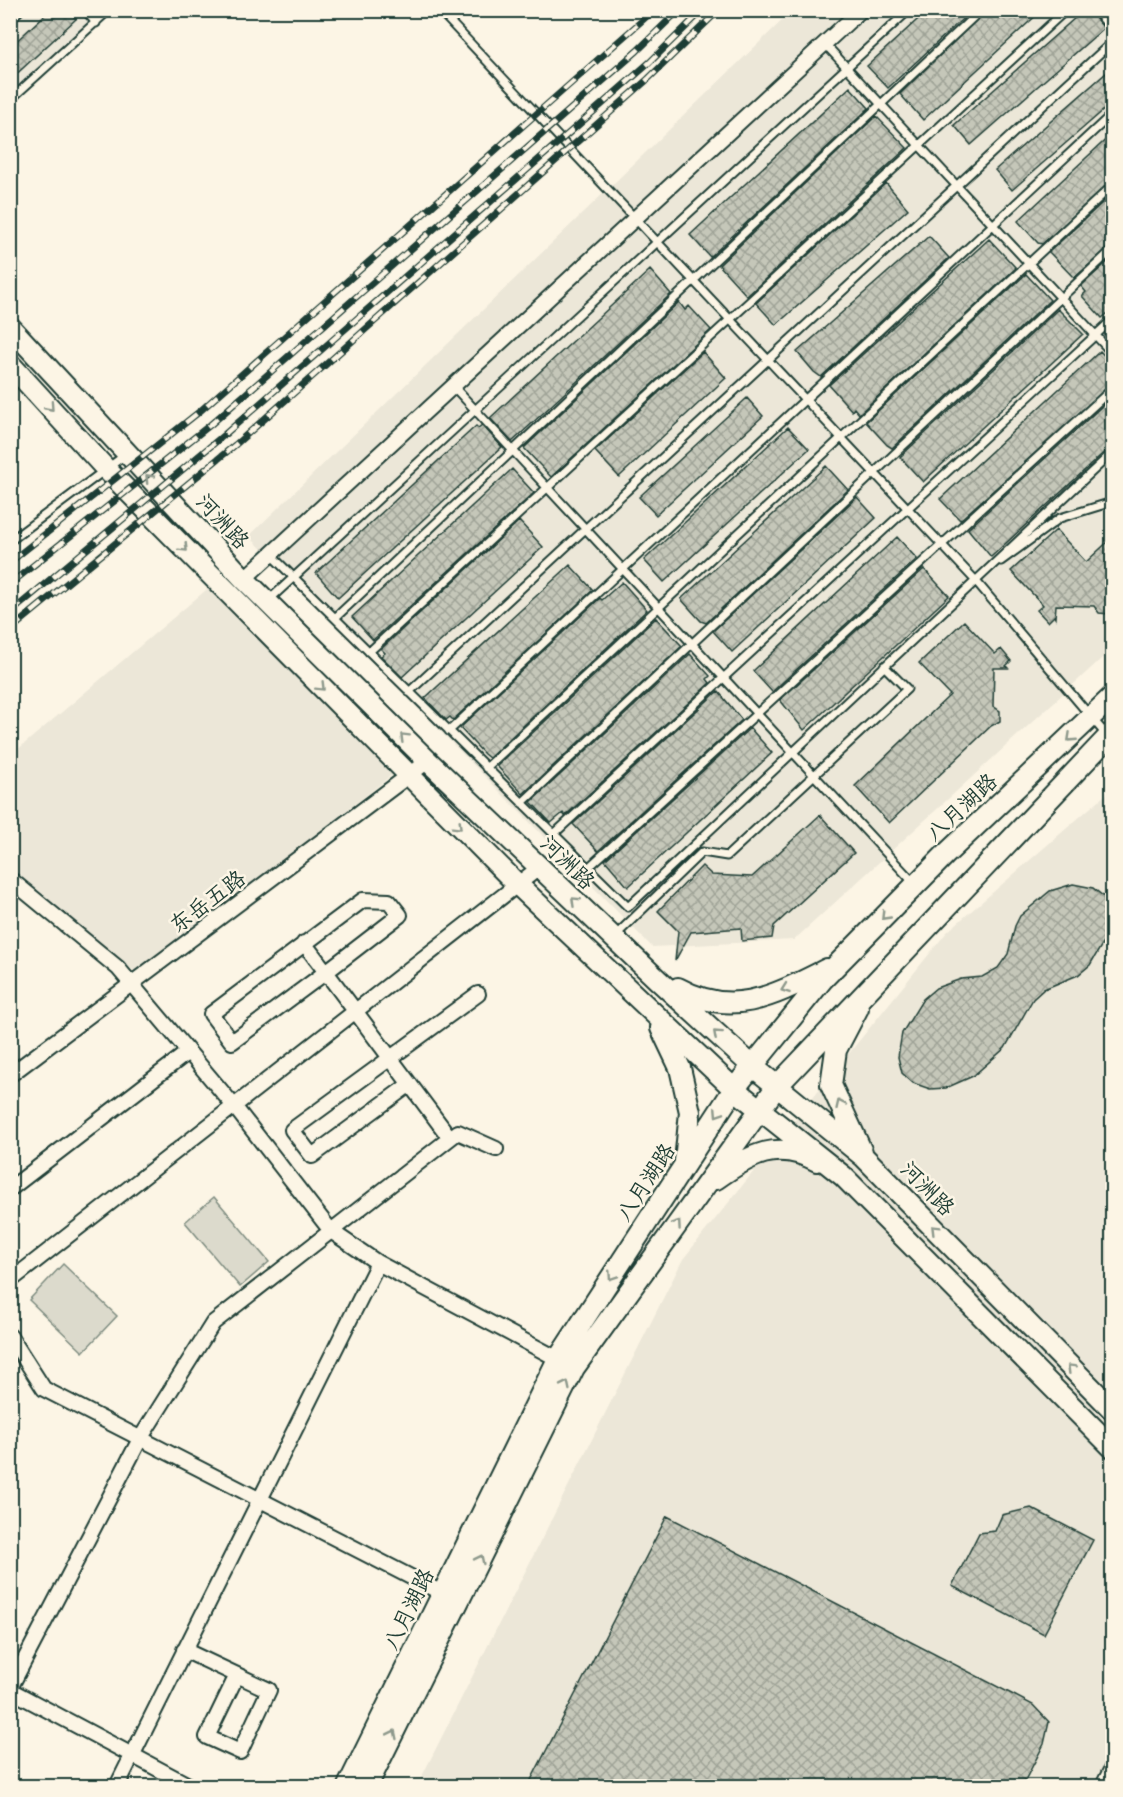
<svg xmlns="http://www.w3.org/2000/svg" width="1123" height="1797" font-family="Sriracha,'LXGW WenKai TC',sans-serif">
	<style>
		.built { fill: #ece7d8 }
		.pitch { fill: #dcdacc; stroke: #7e8c80; stroke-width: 1.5 }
		.building { fill: url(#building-cross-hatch); stroke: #1f3d34; stroke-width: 1.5 }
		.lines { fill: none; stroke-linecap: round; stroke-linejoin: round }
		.lane-casing { stroke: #1f3d34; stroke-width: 11 }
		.street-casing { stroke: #1f3d34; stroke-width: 18 }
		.secondary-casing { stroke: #1f3d34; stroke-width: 24 }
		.lane { stroke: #fcf5e5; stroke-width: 7 }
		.street { stroke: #fcf5e5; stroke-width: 14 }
		.secondary { stroke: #fcf5e5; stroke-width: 20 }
		.rail-casing { stroke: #1f3d34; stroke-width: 7 }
		.rail { stroke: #fcf5e5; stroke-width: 4.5; stroke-dasharray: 14; stroke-linecap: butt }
		.oneway { stroke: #8e998c }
		.labels { text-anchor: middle; stroke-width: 5; stroke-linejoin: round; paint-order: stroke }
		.street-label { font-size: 22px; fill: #1f3d34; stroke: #fcf5e5 }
	</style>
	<defs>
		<pattern id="building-cross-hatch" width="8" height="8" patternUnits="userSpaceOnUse" patternTransform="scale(1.5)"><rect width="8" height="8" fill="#c5c7b9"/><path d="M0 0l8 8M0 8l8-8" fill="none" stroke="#9fa397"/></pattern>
	</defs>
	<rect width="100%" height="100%" fill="#fcf5e5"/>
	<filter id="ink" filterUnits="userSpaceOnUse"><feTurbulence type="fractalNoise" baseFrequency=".0167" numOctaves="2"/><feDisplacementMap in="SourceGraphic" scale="12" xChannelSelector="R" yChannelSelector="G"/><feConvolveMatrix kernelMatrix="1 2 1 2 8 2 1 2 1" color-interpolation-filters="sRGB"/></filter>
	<g filter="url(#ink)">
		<path class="built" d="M1102 10 1112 22V649L794 940 652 947 249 536 792 11Z
			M11 11H100L11 94Z
			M212 585 393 774 138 974 11 868 10 756Z
			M1112 789V1786H417L683 1259 947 932Z"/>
		<path class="pitch" d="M214 1197 269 1262 240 1287 185 1222Z
			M63 1264 117 1316 83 1352 29 1300Z"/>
		<path class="building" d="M50 10H68L76 19 10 80V47Z
			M928 10H972L888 88 867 66Z
			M986 10H1042L923 120 900 94Z
			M1084 10H1088L1104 28 971 145 954 125Z
			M1113 67V102L1012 190 995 170Z
			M850 87 869 108 710 257 690 235Z
			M876 116 907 148 747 296 719 265Z
			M1113 133V181L1042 244 1038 243 1018 221Z
			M886 183 908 209 776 325 756 303Z
			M1113 193V244L1074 278 1049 252Z
			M929 236 949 258 821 377 814 372 797 352Z
			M989 239 1016 268 859 414 854 408 852 411 829 385Z
			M1113 257V309L1102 318 1082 296 1086 292 1081 286Z
			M650 270 671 294 512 442 490 418Z
			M1026 274 1050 300 892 448 887 445 866 422Z
			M679 302 685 310 689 306 711 330 551 477 524 448Z
			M1058 309 1083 334 923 482 900 457Z
			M1100 351 1113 365V384L960 520 940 499Z
			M703 352 726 378 619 477 595 451Z
			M1113 396V444L991 557 968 529Z
			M747 398 763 416 656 515 639 497Z
			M482 425 502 447 338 598 316 573 476 426 478 428Z
			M788 427 809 449 664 582 644 560Z
			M826 466 848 490 706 623 701 621 681 599Z
			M512 469 534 493 373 640 352 617Z
			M857 497 876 518 732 652 713 631Z
			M519 521 543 547 402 677 381 656 385 653 381 649Z
			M1056 530 1086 562 1113 537V607L1109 614 1099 613 1094 606 1056 605 1055 618 1054 616 1048 622 1037 610 1043 605 1011 571Z
			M897 537 917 559 772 692 753 671Z
			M570 565 593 590 453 720 450 717 446 720 425 698Z
			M924 569 949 596 804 730 780 700Z
			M622 582 647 610 489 758 484 754 460 728 600 598 602 600Z
			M656 618 682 646 523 794 497 766Z
			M964 621 995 654 1001 649 1011 661 1006 666 1008 668H994L993 706 1000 711V721L991 726 889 823 855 786 950 695 919 663Z
			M690 654 710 676 707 679 710 683 565 816 563 813 551 823 531 802Z
			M718 691 742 720 598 851 573 824Z
			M750 728 772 753 628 887 605 860Z
			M820 815 854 853 774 926 772 938 742 941 741 928 691 932 675 961 678 931 658 911 702 866 712 875 752 877Z
			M1073 884 1093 888 1104 897 1110 920 1107 936 1090 965 1078 975 1044 989 1033 999 1005 1048 973 1076 946 1088 930 1089 913 1083 902 1073 898 1057 902 1033 923 999 936 988 961 979 982 977 998 968 1008 954 1015 926 1020 916 1050 891Z
			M1031 1508 1093 1540 1044 1634 952 1586 979 1533 995 1531 1002 1515Z
			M667 1516 1033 1705 1049 1722 1044 1744 1022 1786H528Z"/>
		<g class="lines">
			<defs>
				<path id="lane" d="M85 10 96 23
					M439 10 975 580 1108 737
					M1095 10 1112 29
					M10 20 20 10
					M825 44 1112 353
					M10 100 109 10
					M453 386 914 883
					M10 541 125 455
					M270 554 628 907 1112 453
					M1001 561 1060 518 1112 502
					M269 600 909 10
					M335 618 981 10
					M369 652 1066 10
					M409 692 1112 42
					M449 731 1112 114
					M486 768 1112 186
					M522 803 1112 250
					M554 834 1112 320
					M588 868 1112 389
					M615 936 702 852 727 856 907 689 884 666"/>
				<path id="street" d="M244 579 861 10
					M10 879 118 968 234 1106 331 1231 378 1263 558 1359
					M304 943 326 972 232 1042 211 1014 363 900 389 901 400 915 326 972 450 1138
					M10 1075 428 761
					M410 1084 312 1156 292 1130 478 994
					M10 1189 188 1052
					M10 1281 540 867
					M10 1336 44 1389 442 1593
					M184 1650 269 1690 240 1752 207 1737 237 1675
					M10 1688 140 1439 213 1323 458 1132 496 1149
					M10 1690 190 1786
					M117 1786 378 1263
					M1103 1786 1112 1768"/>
				<path id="secondary" d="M10 327 244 579 428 761 658 980 751 1065 864 1157 1112 1409
					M10 364 106 469 518 885 734 1089 843 1176 1112 1447
					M678 988C733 1019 775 995 827 969
					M858 1008 836 1050 831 1085 862 1152
					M661 1028 680 1068 690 1112 685 1161
					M716 1179C750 1155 777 1139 817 1161
					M348 1786 558 1359 734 1089 823 979 945 855 1112 697
					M367 1786 574 1368 777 1086 1112 733"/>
			</defs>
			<use href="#lane" class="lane-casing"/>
			<use href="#street" class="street-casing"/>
			<use href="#secondary" class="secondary-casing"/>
			<use href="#lane" class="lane"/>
			<use href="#street" class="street"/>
			<use href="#secondary" class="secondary"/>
			<defs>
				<path id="rail" d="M10 562 199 412 654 10
					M10 584 210 425 637 51 679 10
					M10 613 224 435 649 63 703 10
					M10 630 235 445 648 79 719 10"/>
			</defs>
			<use href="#rail" class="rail-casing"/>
			<use href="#rail" class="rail"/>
		</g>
		<defs><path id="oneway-chevron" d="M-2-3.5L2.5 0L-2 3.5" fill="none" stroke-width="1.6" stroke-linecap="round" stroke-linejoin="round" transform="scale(1.5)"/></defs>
		<g class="oneway">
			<use href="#oneway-chevron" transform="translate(50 407) rotate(48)"/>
			<use href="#oneway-chevron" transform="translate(149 478) rotate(-133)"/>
			<use href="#oneway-chevron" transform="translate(184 548) rotate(45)"/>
			<use href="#oneway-chevron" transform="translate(321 687) rotate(45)"/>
			<use href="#oneway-chevron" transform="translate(404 737) rotate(-135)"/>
			<use href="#oneway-chevron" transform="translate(1071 738) rotate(137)"/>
			<use href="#oneway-chevron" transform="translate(458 826) rotate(45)"/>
			<use href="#oneway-chevron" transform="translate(575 901) rotate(-136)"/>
			<use href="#oneway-chevron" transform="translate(885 916) rotate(134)"/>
			<use href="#oneway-chevron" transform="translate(785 989) rotate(160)"/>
			<use href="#oneway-chevron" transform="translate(717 1034) rotate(-138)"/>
			<use href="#oneway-chevron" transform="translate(840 1104) rotate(-115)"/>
			<use href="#oneway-chevron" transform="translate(718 1113) rotate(123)"/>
			<use href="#oneway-chevron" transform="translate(677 1224) rotate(-55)"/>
			<use href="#oneway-chevron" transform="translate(935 1229) rotate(-135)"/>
			<use href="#oneway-chevron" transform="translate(612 1276) rotate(123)"/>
			<use href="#oneway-chevron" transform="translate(1071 1368) rotate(-135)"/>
			<use href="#oneway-chevron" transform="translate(566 1385) rotate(-64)"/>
			<use href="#oneway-chevron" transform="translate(480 1559) rotate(-64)"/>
			<use href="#oneway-chevron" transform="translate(393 1734) rotate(-64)"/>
		</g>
	</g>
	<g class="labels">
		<g class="street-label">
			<text transform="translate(223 521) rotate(47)" y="8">河洲路</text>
			<text transform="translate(961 807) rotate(-43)" y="8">八月湖路</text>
			<text transform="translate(568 862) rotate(44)" y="8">河洲路</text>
			<text transform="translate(207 901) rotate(-37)" y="8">东岳五路</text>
			<text transform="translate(645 1182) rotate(-57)" y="8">八月湖路</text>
			<text transform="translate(928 1188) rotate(45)" y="8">河洲路</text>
			<text transform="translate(408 1609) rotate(-64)" y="8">八月湖路</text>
		</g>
	</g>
	<rect width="1123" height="1797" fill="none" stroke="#fcf5e5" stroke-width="36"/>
	<rect x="18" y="18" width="1087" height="1761" fill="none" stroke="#1f3d34" stroke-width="2" filter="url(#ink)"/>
</svg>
